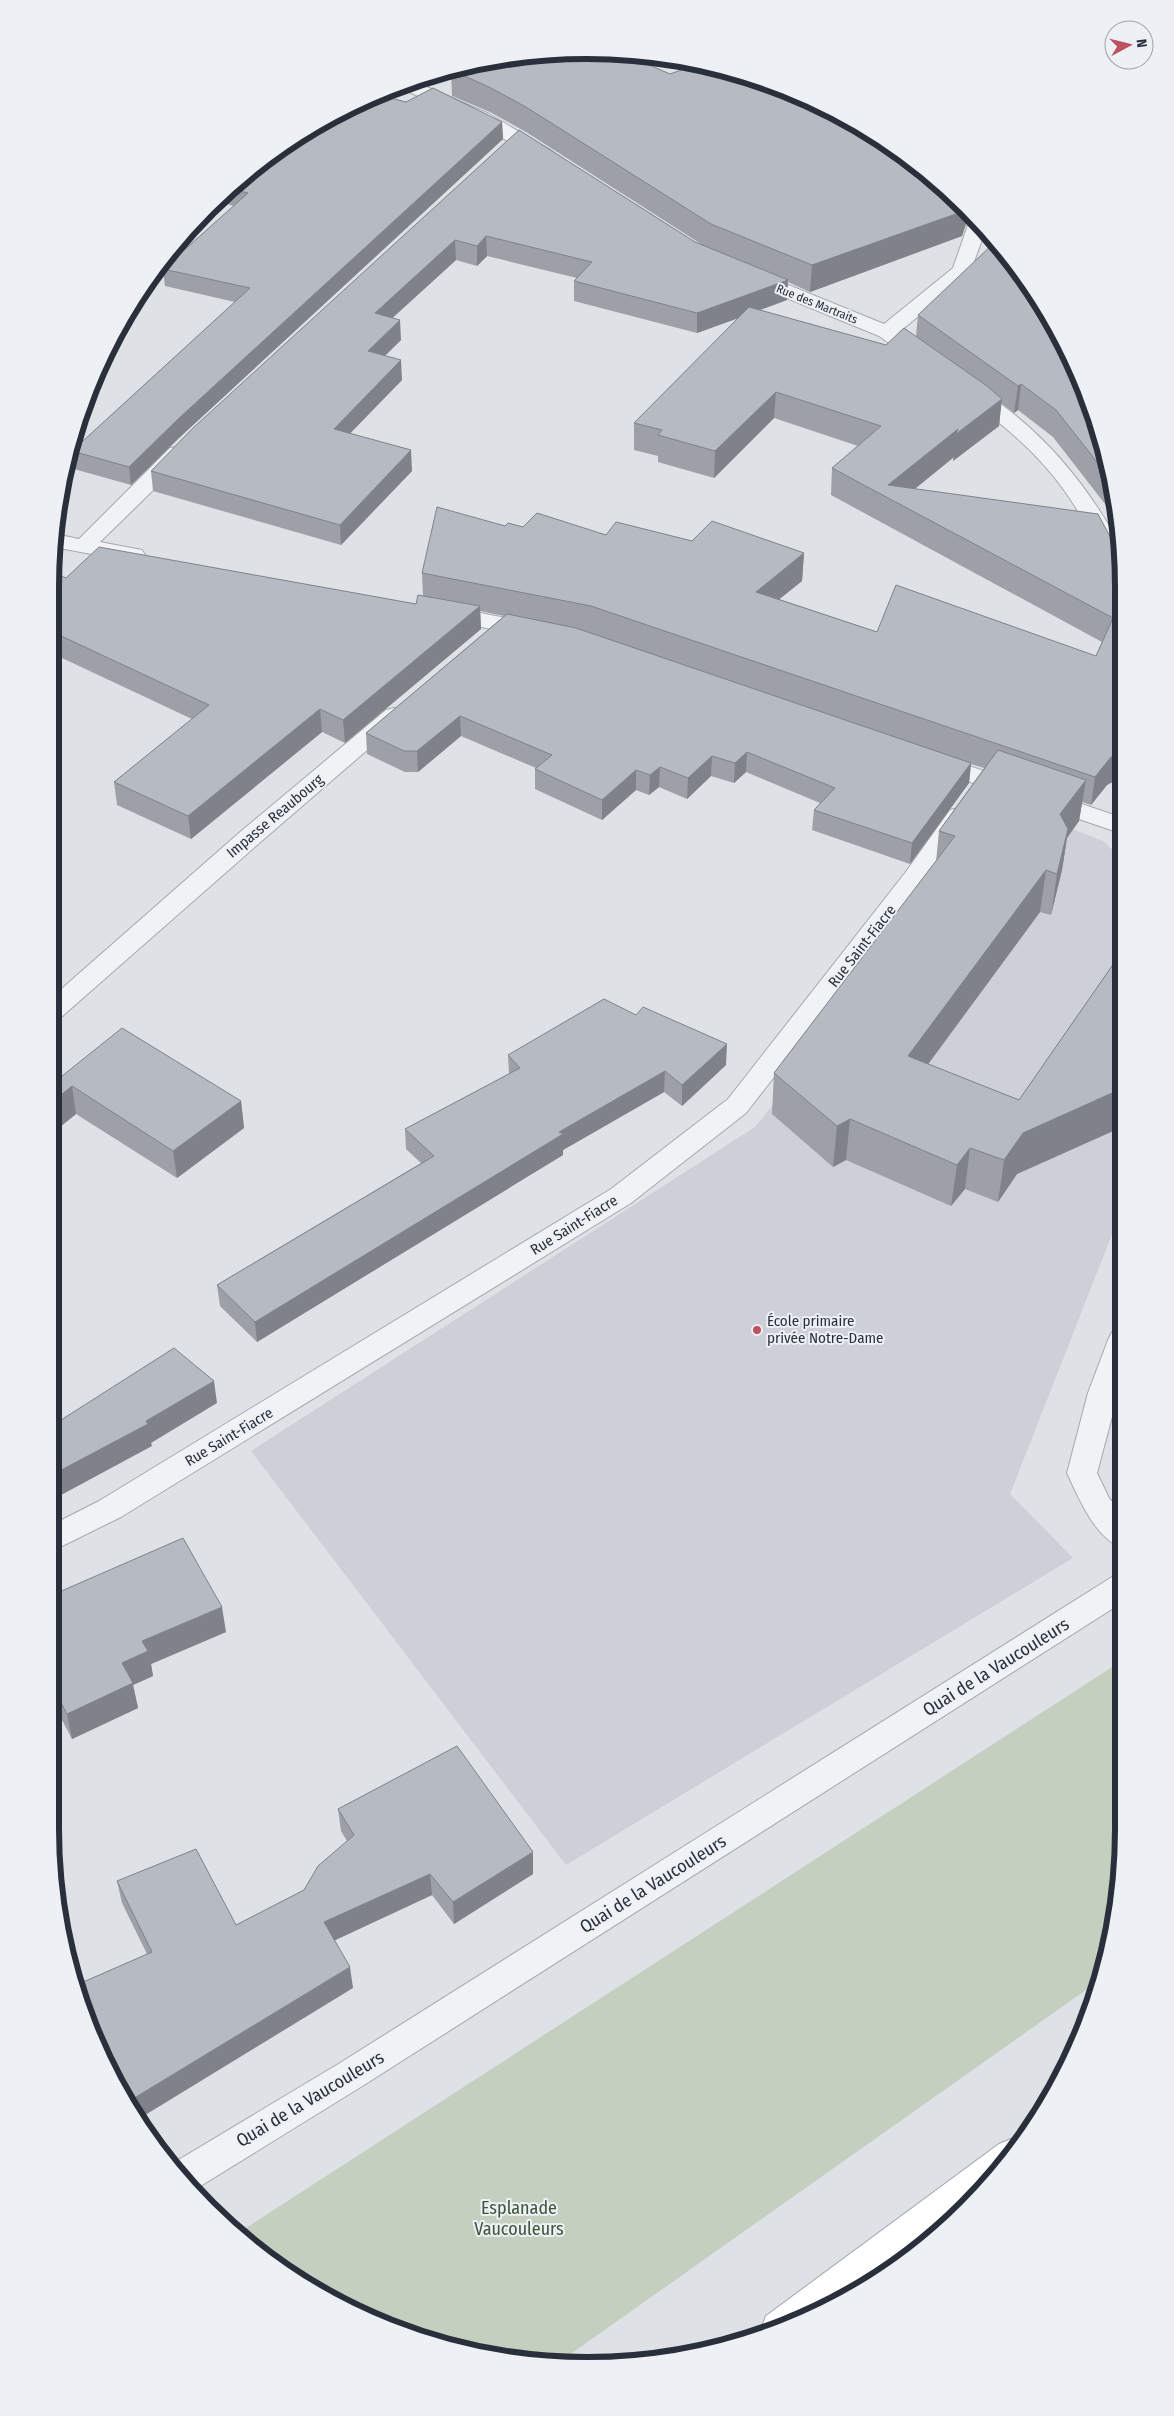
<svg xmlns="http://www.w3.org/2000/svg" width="1174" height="2416" font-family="'Fira Sans Condensed',sans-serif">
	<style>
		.built { fill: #cdd0d7 }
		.green { fill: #c4cfc0 }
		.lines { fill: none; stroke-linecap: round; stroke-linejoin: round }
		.minor-casing { stroke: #a4a8af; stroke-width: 2 }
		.major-casing { stroke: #9fa6b0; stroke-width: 2 }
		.minor { fill: #f0f2f5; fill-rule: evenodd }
		.major { fill: #fff; fill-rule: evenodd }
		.wall { fill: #9da0a7 }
		.shaded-wall { fill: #7f8288 }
		.building { fill: #b6bac2; stroke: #7f8288 }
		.poi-dot { fill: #bd5161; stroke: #edf0f4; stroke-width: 2 }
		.labels { text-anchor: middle; stroke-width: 4; stroke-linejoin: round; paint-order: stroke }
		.far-street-label { font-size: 12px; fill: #292f3b; stroke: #edf0f4 }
		.street-label { font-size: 15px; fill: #292f3b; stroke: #edf0f4 }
		.poi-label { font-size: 15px; fill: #292f3b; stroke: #edf0f4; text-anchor: start }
		.near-street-label { font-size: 18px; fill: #292f3b; stroke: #edf0f4 }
		.near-park-label { font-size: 18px; fill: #3d5538; stroke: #edf0f4 }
		.rim { fill: none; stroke: #292f3b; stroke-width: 6 }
	</style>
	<rect width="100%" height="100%" fill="#dee1e6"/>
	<path class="built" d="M1010 805 1103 841 1121 858 1122 1209 1010 1494 1073 1558 566 1865 251 1451 755 1127Z"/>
	<path class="green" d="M1123 1660 1124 1829 1114 1934 1100 1980 555 2365 482 2356 382 2325 318 2294 235 2235Z"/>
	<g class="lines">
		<defs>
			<path id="minor" d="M413 81 489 114 552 151 554 155 552 159H538L475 122 396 86Z
				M973 220 985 232 969 275 899 332 931 355 934 359 931 363 924 365 917 363 879 336 745 281 742 277 745 273 752 271 759 273 884 324 953 268 968 225Z
				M970 385C982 388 992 397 1002 405 1052 442 1089 489 1119 543L1117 549 1109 551 1101 549C1088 530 1078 509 1064 490 1036 451 1001 423 963 395L960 391 963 387Z
				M178 447 186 448 189 453 186 458 100 542 142 550 145 555 142 560 134 562 54 547 55 534 79 539 170 448Z
				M444 606 532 623 540 625 543 630 540 635 532 637 436 618 433 613 436 608Z
				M394 708 402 710 406 715 402 720 257 845 59 1019 50 1022V999L239 833 386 710Z
				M934 754 1120 817V833L926 767 922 762 926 757Z
				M959 808 968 810 971 816 968 822 923 885 746 1113 631 1203 121 1517 50 1552V1526L99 1501 611 1189 728 1099 905 873 950 810Z
				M1122 1329V1379L1097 1473 1109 1498 1123 1515V1548C1095 1539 1079 1498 1067 1473L1088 1393 1108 1340 1112 1332Z
				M1123 1574V1602L364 2085 194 2190 170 2165 340 2063 1112 1577Z"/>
			<path id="major" d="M1011 2139 1021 2143 991 2183 941 2230 876 2279 825 2310 764 2336 761 2329 766 2316 999 2144Z"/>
		</defs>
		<use href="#minor" class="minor-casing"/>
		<use href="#major" class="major-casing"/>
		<use href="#minor" class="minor"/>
		<use href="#major" class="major"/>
	</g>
	<path class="wall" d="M451 70 966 224 962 236 810 292 788 282 787 300 760 310 886 345 916 336 918 315 1083 381 1119 517V522L1053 437 1018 410 1014 413 1001 403 999 426 953 461 954 457 915 489 1119 545 1120 778 1107 785 1091 805 1082 802 1079 821 1067 838 1062 870 1051 915 1040 912 928 1064 1019 1100 1121 953 1122 1127 1017 1174 998 1202 965 1189 951 1206 846 1160 833 1167 772 1114 774 1073 936 862 939 831 984 768 971 764 969 783 910 864 812 830 814 810 820 803 746 772 734 783 711 776 687 799 659 787 649 795 636 790 602 820 535 789V769L536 768 461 736 418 772H405L367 754 366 733 504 616 480 611 481 629 345 743 322 732 191 839 117 805 114 782 192 719 62 658 50 669 66 578 416 604 423 596 422 573 505 526 692 541 804 553 802 581 779 599 877 632 1096 656 1102 642 831 495 832 468 858 446 774 418 714 478 658 462V456L634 450V423L739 318 697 333 574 301V281L577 278 487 256 477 266 456 260 392 318 401 340 385 356 402 380 350 433 412 471 341 545 153 491 151 471 519 130 695 242 701 244 526 132 490 112 452 96Z
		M406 102 502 122 503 139 179 438 131 485 74 469 72 451 235 302 165 286 163 269 234 206 215 201 289 140Z
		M508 1055 726 1065 682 1106 664 1092 563 1150V1155L257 1342 220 1306 217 1285 421 1163 406 1149 405 1129 509 1074Z
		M50 1069 62 1076 241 1101 244 1128 177 1178 76 1114 50 1135Z
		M50 1596 226 1632 151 1664 153 1676 133 1685 138 1708 72 1739 52 1701 50 1702Z
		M338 1809 533 1874 454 1924 432 1895 335 1940 353 1988 147 1954 122 1903 117 1881 236 1925 304 1890 347 1841 341 1831Z"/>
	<path class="shaded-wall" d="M502 122 503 139 179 438 131 485 129 467 177 420Z
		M964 211 972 219 966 224 962 236 810 292 812 265Z
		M486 236 487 256 477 266V246Z
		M455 240 456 260 376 333 375 313Z
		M788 280 787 300 697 333V313Z
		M400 320 401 340 369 371 368 351Z
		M401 360 402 380 335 449 334 429Z
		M1021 384 1018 410 1014 413 1018 386Z
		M776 392 774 418 714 478 715 451Z
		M1002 399 999 426 953 461 954 457 897 503 888 485 958 429Z
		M411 450 412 471 341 545 340 525Z
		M804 553 802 581 755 619 756 592Z
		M480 606 481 629 345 743 343 720Z
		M59 635 62 658 50 669V643Z
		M320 709 322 732 191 839 188 816Z
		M460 716 461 736 418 772 417 751Z
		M747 752 746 772 734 783 735 763Z
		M1120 753V778L1107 785 1091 805 1095 777 1111 757Z
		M712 756 711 776 687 799 688 778Z
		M971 763 969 783 910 864 912 843Z
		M660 767 659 787 649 795 650 775Z
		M636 770V790L602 820V800Z
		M1086 780 1079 821 1067 838 1062 870 1051 915 1057 874 1060 814Z
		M1046 870 1040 912 904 1097 908 1056Z
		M727 1044 726 1065 682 1106V1085Z
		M665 1071 664 1092 563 1150V1155L257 1342 255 1322 559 1132Z
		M72 1086 76 1114 50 1135V1104Z
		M1121 1089 1122 1127 1017 1174 998 1202 1004 1160 1023 1133Z
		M241 1101 244 1128 177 1178 173 1151Z
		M850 1119 846 1160 833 1167 837 1126Z
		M970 1148 965 1189 951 1206 957 1165Z
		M214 1381 217 1403 151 1443 152 1446 50 1501V1476L146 1421Z
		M222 1607 226 1632 151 1664 153 1676 133 1685 138 1708 72 1739 67 1714 142 1641Z
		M50 1692 52 1701 50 1702Z
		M533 1852V1874L454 1924 453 1902Z
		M430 1874 432 1895 327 1944 324 1922Z
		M350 1967 353 1988 137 2120 126 2103Z"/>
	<path class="building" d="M587 50 624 54 670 74 701 63 793 91 914 161 964 211 812 265 711 224 526 107 489 87 451 70 483 60Z
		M433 88 502 122 177 420 129 467 72 451 250 288 163 269 248 193 230 189 289 140 375 94 406 102Z
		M519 130 695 242 788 280 697 313 574 281 592 262 486 236 477 246 455 240 375 313 400 320 368 351 401 360 334 429 411 450 340 525 151 471 193 428Z
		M995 242 1013 260 1083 381 1108 476 1056 410 1021 384 1018 386 918 315Z
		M749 307 886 345 904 328 987 386 1002 399 956 434 958 429 888 485 1098 514 1114 544 1119 545 1120 753 1111 757 1095 777 591 606 422 573 437 507 505 526 508 523 523 527 537 513 606 535 616 522 692 541 712 521 804 553 756 592 877 632 896 585 1096 656 1113 618 832 468 881 426 776 392 715 451 658 435 662 430 634 423Z
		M99 547 416 604 418 595 480 606 343 720 320 709 188 816 114 782 209 705 59 635 50 643V587L51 572 66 578Z
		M507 614 576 628 971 763 912 843 814 810 835 788 747 752 735 763 712 756 688 778 660 767 650 775 636 770 602 800 535 769 552 755 460 716 417 751H404L366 733Z
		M998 750 1086 780 1060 814 1068 829 1057 874 1046 870 908 1056 1019 1100 1121 953V1089L1023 1133 1004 1160 970 1148 957 1165 850 1119 837 1126 774 1073 955 836 939 831Z
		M604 999 636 1015 643 1007 727 1044 682 1085 665 1071 559 1132 563 1134 255 1322 217 1285 434 1156 405 1129 520 1068 508 1055Z
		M122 1028 241 1101 173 1151 72 1086 50 1104V1069L62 1076Z
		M174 1348 214 1381 146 1421 148 1424 50 1476V1427Z
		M183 1538 222 1607 142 1641 148 1651 122 1663 133 1683 67 1714 50 1682V1596Z
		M457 1746 533 1852 453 1902 430 1874 324 1922 350 1967 126 2103 122 2097 79 2002 74 1986 152 1952 117 1881 196 1849 236 1925 304 1890 318 1866 354 1835 338 1809Z"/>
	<circle class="poi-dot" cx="757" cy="1330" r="5"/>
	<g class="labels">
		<g class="far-street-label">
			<text transform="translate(817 304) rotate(22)" y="4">Rue des Martraits</text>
		</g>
		<g class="street-label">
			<text transform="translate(275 816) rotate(-40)" y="5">Impasse Reaubourg</text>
			<text transform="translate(862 946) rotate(-52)" y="5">Rue Saint-Fiacre</text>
			<text transform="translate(574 1225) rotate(-32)" y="5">Rue Saint-Fiacre</text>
			<text transform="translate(229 1437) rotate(-31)" y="5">Rue Saint-Fiacre</text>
		</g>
		<g class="poi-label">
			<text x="767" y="1326">École primaire<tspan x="767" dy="17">privée Notre-Dame</tspan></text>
		</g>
		<g class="near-street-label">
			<text transform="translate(996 1667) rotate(-32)" y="6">Quai de la Vaucouleurs</text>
			<text transform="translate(653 1884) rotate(-32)" y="6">Quai de la Vaucouleurs</text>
			<text transform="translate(310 2099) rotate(-31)" y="6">Quai de la Vaucouleurs</text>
		</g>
		<g class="near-park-label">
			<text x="519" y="2214">Esplanade<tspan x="519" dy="21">Vaucouleurs</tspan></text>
		</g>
	</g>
	<path d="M0 0H1174V2416H0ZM587 59H587A528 528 0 0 1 1115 587V1829A528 528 0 0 1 587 2357H587A528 528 0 0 1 59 1829V587A528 528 0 0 1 587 59Z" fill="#edf0f4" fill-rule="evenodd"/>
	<path class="rim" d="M587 59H587A528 528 0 0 1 1115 587V1829A528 528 0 0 1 587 2357H587A528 528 0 0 1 59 1829V587A528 528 0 0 1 587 59Z"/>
	<g transform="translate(1129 45) rotate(83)"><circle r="24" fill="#edf0f4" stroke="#9fa3aa"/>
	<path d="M0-4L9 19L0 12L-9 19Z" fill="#bd5161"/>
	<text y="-8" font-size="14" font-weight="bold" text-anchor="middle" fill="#292f3b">N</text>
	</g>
</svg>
